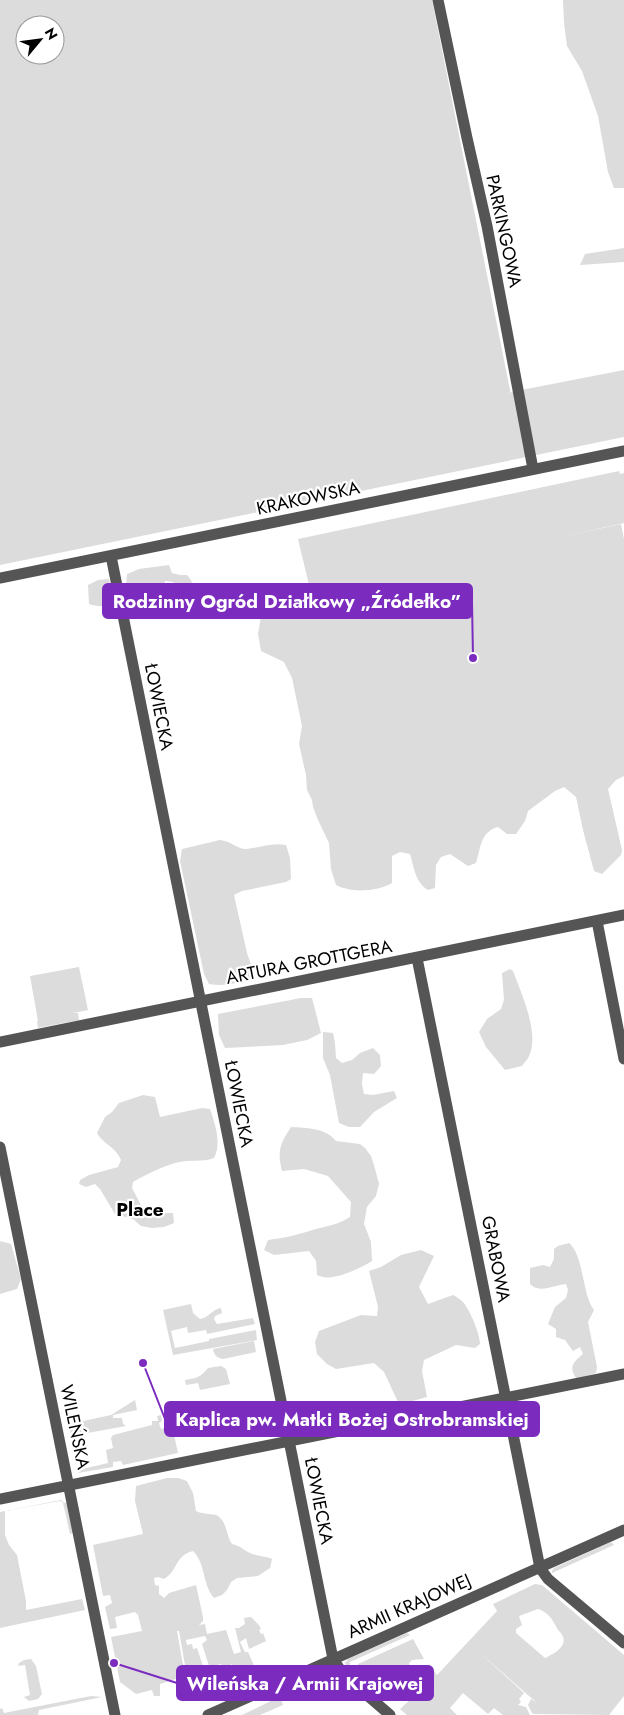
<svg xmlns="http://www.w3.org/2000/svg" width="624" height="1715" font-family="Jost,sans-serif">
	<style>
		.green { fill: #dcdcdc; fill-rule: evenodd }
		.lines { fill: none; stroke-linecap: round; stroke-linejoin: round }
		.minor { stroke: #555; stroke-width: 11 }
		.labels { text-anchor: middle; stroke-width: 4.5; stroke-linejoin: round; paint-order: stroke }
		.street-label { font-size: 18px; fill: #000; stroke: #fff }
		.neighbourhood-label { font-size: 19px; font-weight: bold; fill: #000; stroke: #fff }
		.leader { fill: none; stroke: #7b2cbf; stroke-width: 2 }
		.callout-dot { fill: #7b2cbf; stroke: #fff; stroke-width: 2 }
		.callout { fill: #7b2cbf; stroke: #7b2cbf; stroke-width: 2 }
		.callout-label { font-size: 19px; text-anchor: middle; font-weight: bold; fill: #fff }
	</style>
	<rect width="100%" height="100%" fill="#fff"/>
	<path class="green" d="M0 0H432L511 395V392L624 370V437L0 565ZM25 25H55V55H25Z
		M563 0H624V188H614L608 172 598 116 582 71 567 46 564 23Z
		M624 248V262L580 265 585 254Z
		M619 471 620 474 624 473V523L551 539 621 524 624 539V776L616 780 608 789 622 850 621 855 602 874 594 871 583 830 576 797 564 787 555 791 528 811 525 821 516 834H507L498 827C480 832 481 848 476 863L468 866 450 854 441 857 436 865 435 888 428 890C415 882 414 867 410 854L400 852 392 856V883C377 892 351 893 336 885L331 869 329 843 318 820 313 807 312 800 307 790 306 775 299 744 302 726 292 678 284 662 261 651 258 634 262 610 261 599 264 594 271 591 309 585 298 539Z
		M169 565 172 573 180 575H187L191 580 192 584 179 586 173 582 165 581 163 590 144 593V599L192 588 194 593 131 607C125 596 126 586 127 574L139 569Z
		M109 579 114 603C105 607 98 607 89 604L88 585 98 580Z
		M220 840C231 841 237 849 246 849 260 848 272 842 286 845L290 858 291 879 286 882 242 891 234 895 247 953 255 976C241 983 225 987 209 984L204 974 180 861 182 849Z
		M79 967 88 1010 73 1013H78L79 1020 38 1028 37 1021H38L30 976Z
		M510 969 513 971C521 993 540 1033 529 1056 528 1059 524 1063 522 1066L505 1070 486 1047 479 1032 487 1019 501 1009 504 1000 502 973Z
		M301 998H312L321 1033 307 1040 283 1045 225 1048 219 1035 218 1014Z
		M323 1032 333 1033 335 1043 336 1058 342 1063 352 1060 360 1053 373 1048 380 1055 381 1066 374 1074 363 1073 362 1084 364 1094 373 1095 394 1091 397 1098 374 1112 360 1127H349L339 1123 330 1075 323 1058Z
		M143 1095 155 1097 160 1117 202 1108 210 1109C215 1124 222 1143 214 1158 205 1162 196 1160 186 1161 168 1163 149 1173 133 1182L132 1188 142 1207 144 1208 154 1206 157 1213H173L174 1223 164 1227 152 1228 141 1226 133 1219 115 1214 100 1189 95 1184 86 1187 79 1184 80 1180 89 1175 118 1167 121 1160C115 1146 104 1145 97 1133L105 1117 112 1112 119 1103Z
		M291 1127C307 1128 326 1128 336 1141L360 1144 365 1148 371 1156 374 1165 379 1184 376 1196 367 1207 364 1224 371 1242 372 1261C359 1269 331 1283 317 1275L316 1261 309 1251 274 1255 264 1250 268 1240C287 1238 302 1233 320 1228 332 1225 339 1224 350 1217L351 1202 328 1176 304 1169 282 1171C277 1151 280 1144 291 1127Z
		M0 1241 11 1244 21 1279 17 1289 0 1294Z
		M569 1243C584 1255 582 1295 594 1310L588 1322 597 1367 596 1373 577 1379C568 1368 573 1362 583 1354L580 1347 573 1351 565 1340 556 1337V1329L548 1324 555 1307 566 1298 568 1290 566 1284C554 1285 540 1294 530 1284V1268L543 1265 550 1267 554 1259V1249L558 1246Z
		M421 1250 434 1256 419 1287 428 1304 453 1295C457 1297 460 1299 463 1302 470 1310 480 1334 480 1344L475 1348 456 1345 424 1360 422 1371 427 1397 409 1402H398L384 1372 374 1363 336 1369 327 1364 317 1354 315 1342 319 1331 361 1315 377 1316 378 1307 369 1271 381 1267 401 1255Z
		M191 1304 193 1313 200 1319C209 1318 212 1309 221 1308L222 1313 215 1316 214 1319 217 1324 253 1318 255 1324 207 1334 206 1330 188 1333 187 1327 171 1331 175 1348 209 1341V1339L256 1330 257 1340 173 1355 163 1310Z
		M254 1341 256 1352 223 1359C217 1358 214 1355 213 1349Z
		M221 1366 226 1369 230 1384 200 1390 198 1383 186 1385 185 1380C196 1378 200 1378 208 1368Z
		M135 1400 137 1410 113 1415V1418H122L123 1424 126 1426 71 1436 69 1424 111 1415Z
		M161 1415 162 1421 159 1423 161 1429 172 1425 178 1453 123 1465 121 1461 113 1462V1467L78 1473V1470L108 1463 106 1450 113 1448 111 1438 113 1435 152 1425V1421H158L157 1416Z
		M167 1478H178L187 1481 193 1493 196 1511C203 1515 214 1513 218 1516 228 1524 226 1536 232 1544 242 1546 246 1553 256 1555 262 1557 266 1556 272 1559L270 1568 258 1576 237 1578 231 1582 227 1590 222 1595 214 1598C202 1584 206 1564 193 1551 174 1556 179 1570 164 1579L158 1577 154 1578 155 1585 159 1586V1594L164 1598 169 1593 196 1585 203 1617V1621L199 1625 205 1624 207 1634 226 1630 234 1654 241 1652 235 1628H239L245 1624 244 1618 251 1617 259 1625 261 1629 259 1630 261 1634 263 1633 266 1641 249 1649 246 1638 240 1642 245 1652H248L257 1672 272 1665V1672L249 1682 241 1683 239 1687 221 1695 210 1670 219 1665 220 1669 214 1672 221 1687 239 1679 232 1664 227 1667 220 1664 210 1669 202 1644 207 1640 205 1636 186 1640 187 1645 192 1644 193 1649 197 1648 206 1675 190 1682 188 1677 192 1674 189 1665H185L179 1631H177L185 1676 160 1684V1696H154L152 1690 136 1694 120 1682 111 1637 142 1631 138 1615 135 1612 115 1617 117 1628 110 1629 105 1607 112 1603 110 1595 103 1596 93 1545 143 1534 135 1501 136 1486Z
		M61 1500 64 1503 67 1502 73 1533 70 1534 63 1503 60 1501 5 1511V1535L9 1545 17 1555 26 1601V1610L82 1599 85 1610 0 1628V1512Z
		M611 1542 614 1545 552 1573V1571L554 1568Z
		M535 1584 542 1585 624 1655V1696L609 1715 534 1714 532 1713 528 1705 531 1699 537 1703 477 1650 524 1693 519 1699 521 1702 518 1705 526 1707 530 1715H503L494 1708 488 1714 463 1693 450 1708 457 1715H407L400 1709 411 1699 400 1686 389 1699 357 1671 358 1664 413 1639 424 1659 412 1660 409 1663 415 1679 423 1676 426 1667 429 1664 437 1675 497 1611 493 1604ZM538 1609C548 1612 552 1619 557 1628 558 1631 561 1632 562 1635 569 1646 553 1654 545 1658L516 1633V1629L522 1625 519 1616Z
		M407 1633 410 1635 350 1662V1667L346 1669 345 1663 348 1659Z
		M31 1659 36 1666 42 1694 38 1699 29 1701 24 1697 30 1695 25 1665 18 1666 19 1663 24 1660Z
		M289 1692 290 1694 278 1700 281 1699 283 1705 260 1715H242Z
		M91 1696 102 1697 39 1710 38 1715H0V1709L2 1708 4 1713Z"/>
	<g class="lines">
		<path class="minor" d="M438 0 467 138 487 226 533 469
			M111 556 333 1659 344 1675 390 1715
			M0 578 624 451
			M597 921 624 1059
			M417 958 540 1568 548 1579 624 1643
			M0 1042 624 915
			M0 1147 115 1715
			M0 1499 624 1374
			M208 1715 624 1530"/>
	</g>
	<g class="labels">
		<g class="street-label">
			<text transform="translate(504 231) rotate(78)" y="6">PARKINGOWA</text>
			<text transform="translate(308 498) rotate(-12)" y="6">KRAKOWSKA</text>
			<text transform="translate(159 707) rotate(79)" y="6">ŁOWIECKA</text>
			<text transform="translate(309 962) rotate(-11)" y="6">ARTURA GROTTGERA</text>
			<text transform="translate(239 1104) rotate(79)" y="6">ŁOWIECKA</text>
			<text transform="translate(496 1259) rotate(79)" y="6">GRABOWA</text>
			<text transform="translate(75 1427) rotate(78)" y="6">WILEŃSKA</text>
			<text transform="translate(319 1501) rotate(79)" y="6">ŁOWIECKA</text>
			<text transform="translate(409 1606) rotate(-24)" y="6">ARMII KRAJOWEJ</text>
		</g>
		<g class="neighbourhood-label">
			<text x="140" y="1216">Place</text>
		</g>
	</g>
	<path class="leader" d="M473 658L472 601M143 1363L165 1419M114 1663L177 1683"/>
	<g class="callout-dot">
		<circle cx="473" cy="658" r="5"/>
		<circle cx="143" cy="1363" r="5"/>
		<circle cx="114" cy="1663" r="5"/>
	</g>
	<g class="callout">
		<rect x="103" y="584" width="369" height="34" rx="5"/>
		<rect x="165" y="1402" width="374" height="34" rx="5"/>
		<rect x="177" y="1666" width="256" height="34" rx="5"/>
	</g>
	<g class="callout-label">
		<text x="287" y="608">Rodzinny Ogród Działkowy „Źródełko”</text>
		<text x="352" y="1426">Kaplica pw. Matki Bożej Ostrobramskiej</text>
		<text x="305" y="1690">Wileńska / Armii Krajowej</text>
	</g>
	<g transform="translate(40 40) rotate(61)"><circle r="24" fill="#ffffff" stroke="#999999"/>
	<path d="M0-4L9 19L0 12L-9 19Z" fill="#000000"/>
	<text y="-8" font-size="14" font-weight="bold" text-anchor="middle" fill="#000000">N</text>
	</g>
</svg>
